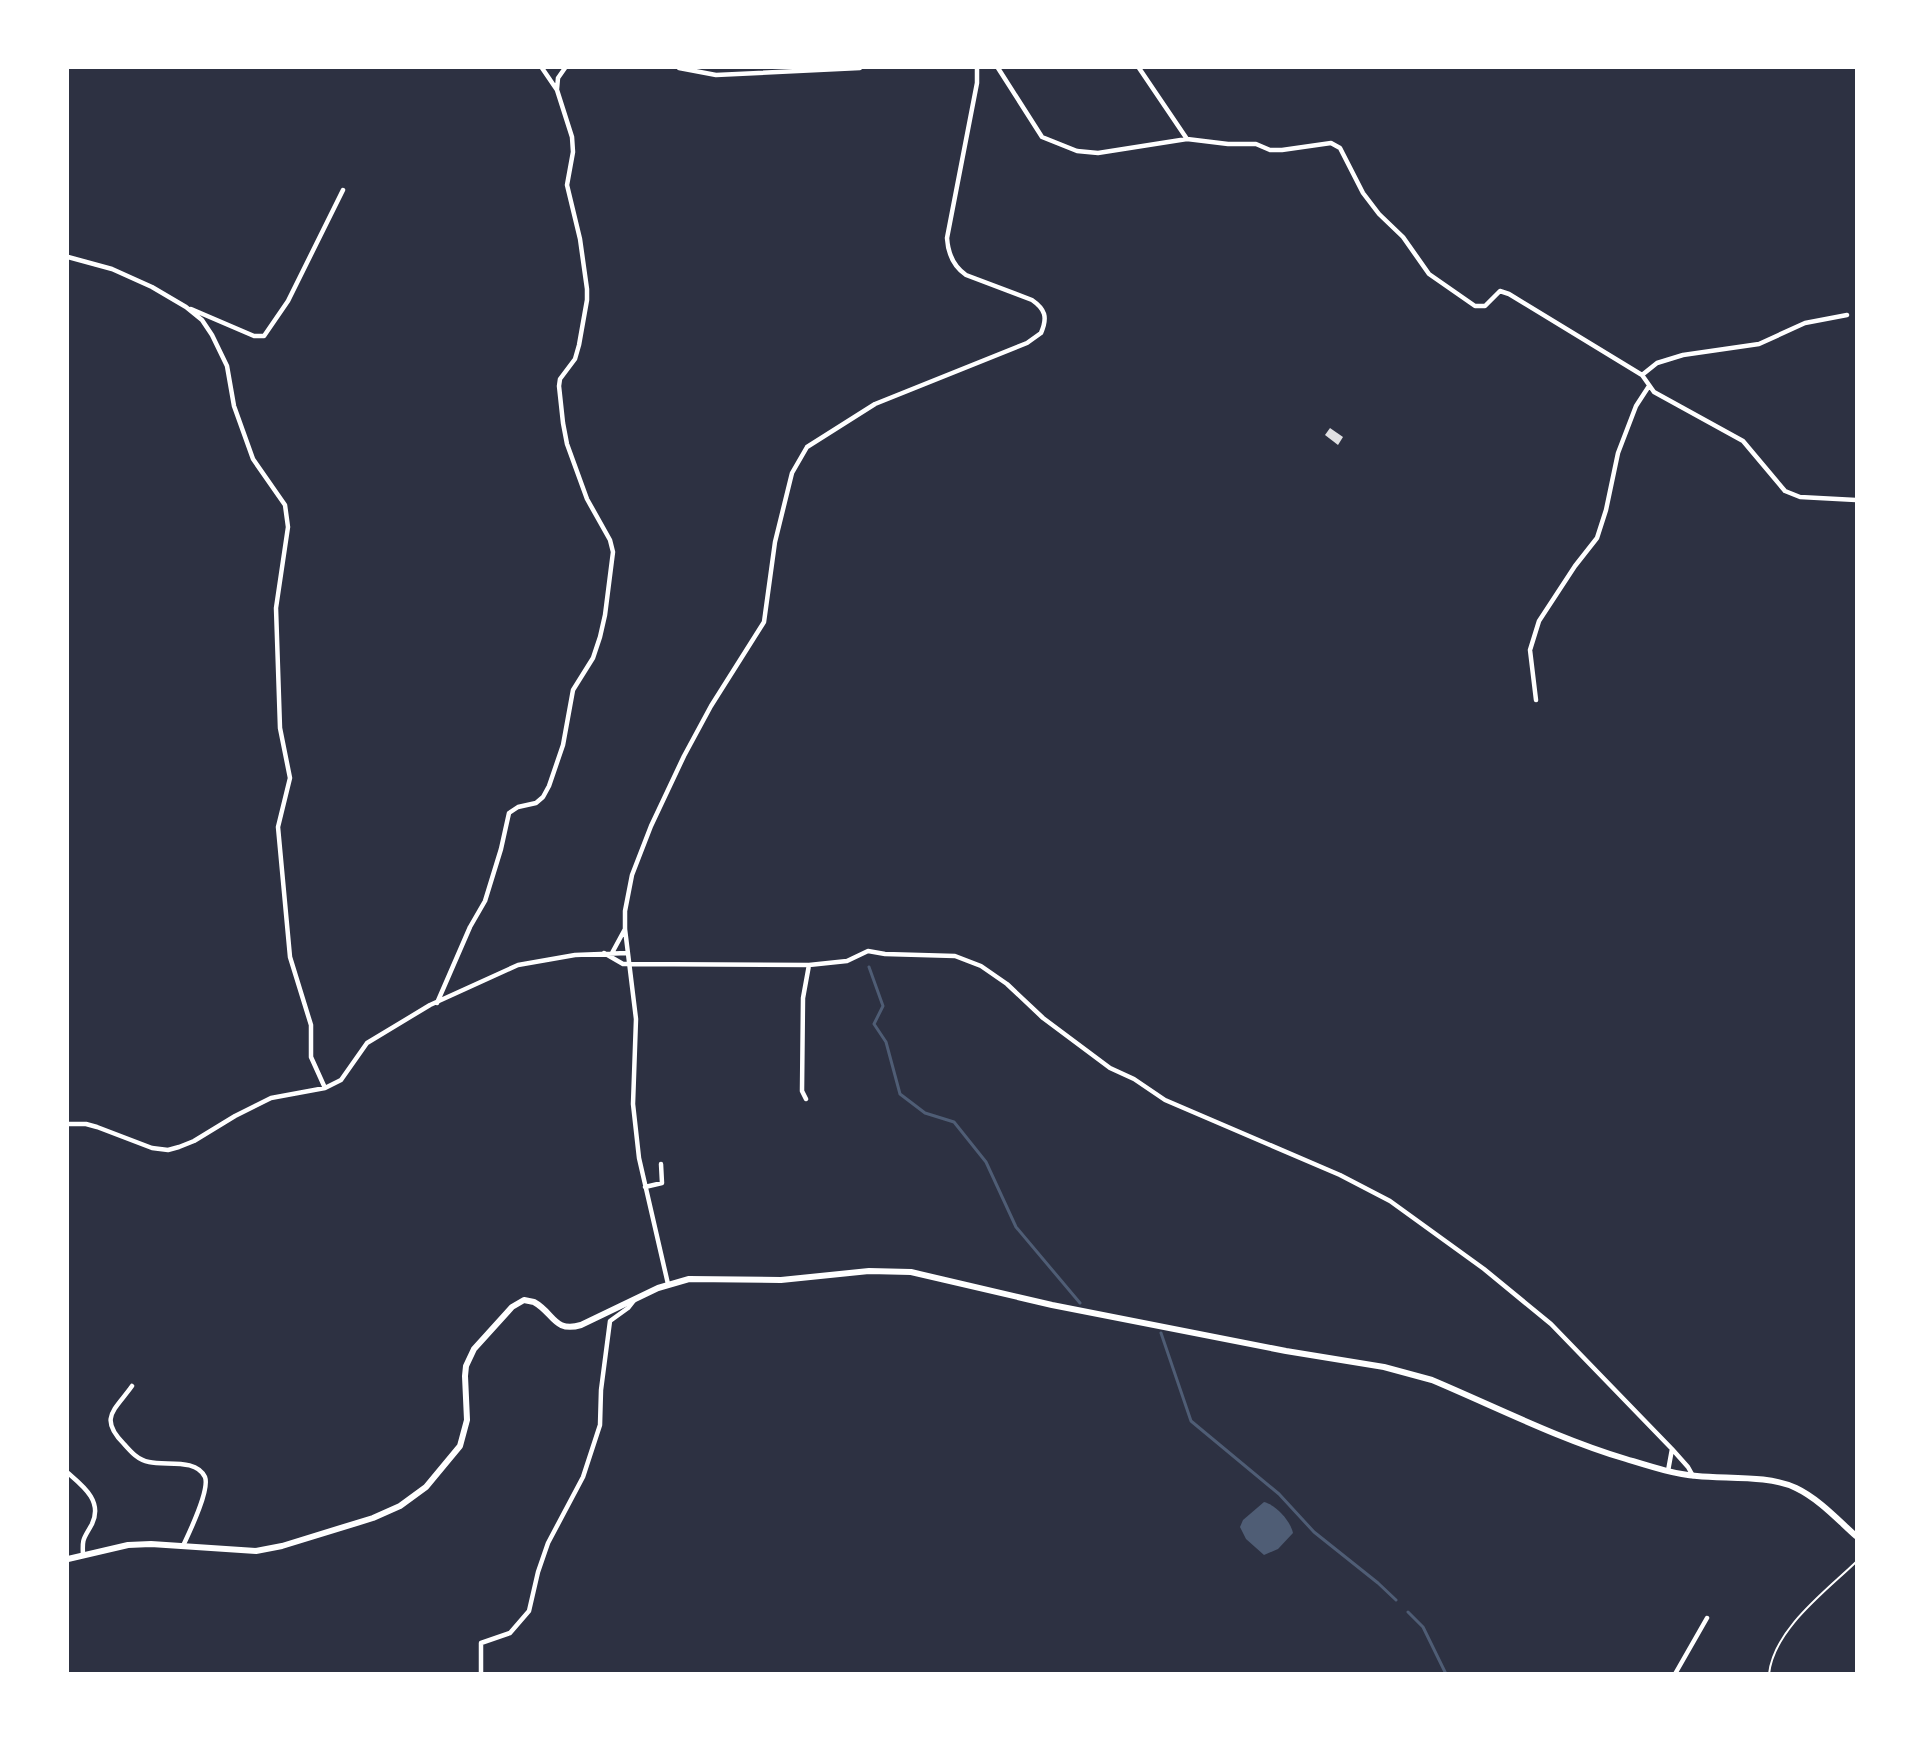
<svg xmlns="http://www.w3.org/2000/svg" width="1924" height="1741" font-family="Mulish,sans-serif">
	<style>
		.water { fill: #4f5d75 }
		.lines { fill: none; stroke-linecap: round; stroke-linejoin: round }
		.stream { stroke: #4f5d75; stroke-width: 3 }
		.building { fill: #e0e0e3 }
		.service { stroke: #fff; stroke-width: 2 }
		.minor { stroke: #fff; stroke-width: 4.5 }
		.tertiary { stroke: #fff; stroke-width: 6 }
	</style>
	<rect width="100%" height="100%" fill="#2d3142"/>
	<path class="water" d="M1264 1502C1276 1505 1290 1520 1293 1533L1278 1549 1264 1555 1246 1539 1240 1527 1243 1520Z"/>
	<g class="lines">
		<path class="stream" d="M869 967 883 1006 874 1024 886 1042 900 1094 925 1113 954 1122 986 1162 1016 1227 1080 1303
			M1161 1333 1191 1421 1279 1494 1314 1532 1378 1583 1396 1600
			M1408 1612 1423 1627 1446 1674"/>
	</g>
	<path class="building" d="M1330 428 1343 437 1338 445 1325 435Z"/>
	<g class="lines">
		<path class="service" d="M1769 1674C1774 1629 1826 1591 1856 1562"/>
		<path class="minor" d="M679 68 716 75 860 68
			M998 68 1042 137 1077 151 1098 153 1187 139 1228 144H1256L1270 150H1282L1331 143 1340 148 1363 193 1379 214 1403 237 1429 274 1475 306H1485L1500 291 1509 294 1642 375 1654 392 1743 441 1785 491 1800 497 1856 500
			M1139 68 1187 139
			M557 89 558 78 565 68
			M68 257 112 269 152 287 186 307 202 320 212 335 227 366 234 406 253 459 285 505 288 527 276 608 280 728 290 778 278 827 290 957 311 1025V1057L325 1088
			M191 309 254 336H264L288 301 343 190
			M1642 375 1657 363 1683 355 1759 344 1805 323 1847 315
			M1536 700 1530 650 1539 621 1575 566 1597 538 1606 510 1618 453 1636 406 1649 386
			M604 953 623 964H629L809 965 847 961 868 951 885 954 955 956 981 966 1007 984 1043 1018 1110 1068 1134 1079 1165 1100 1340 1175 1390 1201 1484 1269 1551 1324 1672 1449 1688 1467 1693 1476
			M612 953 625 929
			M437 1003 470 927 485 901 501 849 509 813 518 807 536 803 543 797 549 786 563 745 573 690 593 658 600 637 605 615 613 552 610 540 587 499 567 444 563 423 559 386 560 379 575 359 579 345 587 300V289L580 239 567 185 573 152 572 137 557 90 542 68
			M806 1099 802 1091 803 998 809 965
			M68 1124H86L97 1127 152 1148 168 1150 179 1147 194 1141 235 1116 271 1098 325 1088 341 1080 367 1043 430 1005 518 965 575 955 627 953
			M645 1187 662 1183 661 1164
			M668 1284 639 1158 633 1104 636 1019 625 929V911L632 875 651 826 684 756 711 706 764 622 775 542 792 473 807 447 875 404 1027 343 1041 333C1048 317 1045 309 1032 300L966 275C953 266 948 254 947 238L977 83V68
			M132 1386C115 1410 98 1418 124 1444 131 1452 138 1460 149 1462 166 1466 196 1458 205 1477 210 1490 189 1533 183 1546
			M1668 1471 1672 1449
			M68 1473C83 1486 103 1501 92 1524 84 1539 82 1537 83 1555
			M481 1674V1643L510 1633 529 1611 538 1572 548 1543 583 1477 600 1425 601 1390 610 1321 628 1308 635 1299
			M1675 1674 1707 1618"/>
		<path class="tertiary" d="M68 1559 128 1545 151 1544 256 1551 282 1546 373 1518 400 1506 426 1487 460 1446 467 1420 465 1376 466 1366 474 1349 512 1307 524 1300 534 1302C554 1313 554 1333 581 1325L658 1288 689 1279 781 1280 869 1271 911 1272 1052 1305 1286 1351 1384 1367 1432 1380C1496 1407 1559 1439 1626 1459 1649 1466 1673 1474 1697 1476 1727 1479 1769 1475 1796 1488 1819 1499 1838 1520 1856 1536"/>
	</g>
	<rect width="1924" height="1741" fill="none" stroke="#ffffff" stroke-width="138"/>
</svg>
